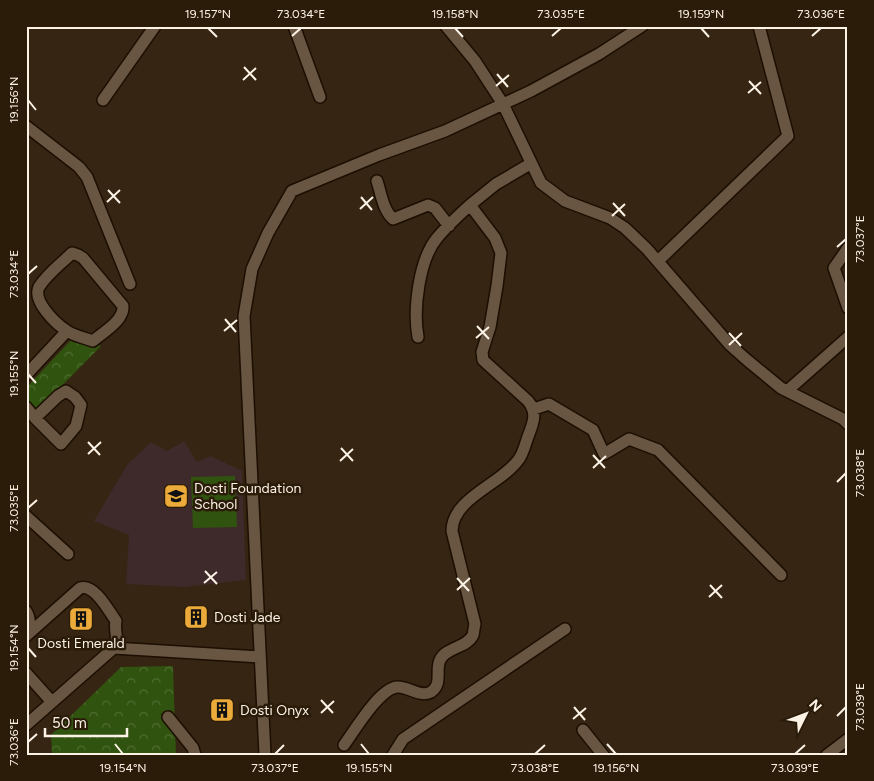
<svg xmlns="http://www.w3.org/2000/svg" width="874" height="781" font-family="Figtree,sans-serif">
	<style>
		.education { fill: #3e2a2a }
		.park { fill: url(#park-crowns) }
		.pitch { fill: #30540f }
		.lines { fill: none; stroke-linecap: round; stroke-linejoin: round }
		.minor-casing { stroke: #1c0e00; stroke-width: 14 }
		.minor { stroke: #685642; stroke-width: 11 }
		.ticks { fill: none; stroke: #fcf2e6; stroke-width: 2 }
		.labels { text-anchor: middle; stroke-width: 5; stroke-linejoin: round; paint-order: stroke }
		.poi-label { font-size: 14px; fill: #fcf2e6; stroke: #2b1c09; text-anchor: start }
		.neatline { fill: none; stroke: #fcf2e6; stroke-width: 2 }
		.ticks-label { font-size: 12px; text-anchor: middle; fill: #fcf2e6 }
	</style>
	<defs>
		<pattern id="park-crowns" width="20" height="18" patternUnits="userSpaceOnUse" patternTransform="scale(1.25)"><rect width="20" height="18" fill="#30540f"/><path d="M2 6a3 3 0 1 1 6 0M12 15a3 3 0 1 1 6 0" fill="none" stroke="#4f6d32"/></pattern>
	</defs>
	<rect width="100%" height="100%" fill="#352512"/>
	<path class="education" d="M184 441 197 462 211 456 242 471 246 580 185 587 126 584 129 535 94 521 127 465 151 442 167 451Z"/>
	<path class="park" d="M73 338 101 346 37 411 26 399V388Z
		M173 666 176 755H52L51 735 121 667Z"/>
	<path class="pitch" d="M235 476 237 527 193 528 191 477Z"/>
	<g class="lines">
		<defs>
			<path id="minor" d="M294 26 320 97
				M446 26 475 61 503 104 541 183 565 201 610 218 625 228 647 249 730 345 747 360 781 388 843 419 848 424
				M103 100 155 26
				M26 126 79 167 87 177 130 284
				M377 181C381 193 383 210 393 219L428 205 435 208 449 226
				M848 248 834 268 848 308
				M72 253 78 255 83 258 123 306C124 321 103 332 93 341 85 338 74 336 67 331 56 324 32 301 39 287 47 274 62 263 72 253Z
				M658 261 788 136 759 26
				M418 337C413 309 419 260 437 238 447 226 459 215 470 205
				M26 375 67 331
				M787 391 848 337
				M26 407 35 418 58 396 66 391 75 397 81 405 76 426 61 444 35 418
				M534 409 549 404 593 430 604 454 629 439 658 450 781 575
				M26 516 68 554
				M26 611C30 618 31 624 26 630
				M26 636 80 588C95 584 108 610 116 621 114 629 118 637 116 646L26 725
				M114 648 260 657
				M26 673 52 702
				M168 717 193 748 195 755
				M583 730 603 755
				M344 745C355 730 379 689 397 687 408 686 420 698 431 692 443 684 435 670 440 660 446 647 467 648 473 635 474 631 474 627 475 624L452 531C452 498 502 484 519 459 524 452 526 441 529 434 534 421 537 412 528 401L483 360 482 352 490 327 497 286 501 253 495 238 470 205 496 184 530 164
				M265 755 244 316 252 269 268 233 292 191 379 155 445 131 531 91 599 54 642 26
				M393 755 403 739 565 629
				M827 755 848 739"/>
		</defs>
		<use href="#minor" class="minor-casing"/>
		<use href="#minor" class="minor"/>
	</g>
	<path class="ticks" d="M208 28 217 37M455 28 463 37M701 28 709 37M292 36 301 28M552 36 561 28M812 36 821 28M244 67 256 80M497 74 508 87M243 80 256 68M749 81 761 94M496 86 509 75M748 93 761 82M28 100 36 110M108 190 120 203M361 197 372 210M107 202 120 190M613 203 625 216M360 209 373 197M612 216 625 204M837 247 846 239M28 274 37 266M225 319 236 332M477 326 489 339M224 331 237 320M729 333 741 346M476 338 489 327M729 345 742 333M28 374 36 383M88 442 100 455M341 448 353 461M88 454 101 442M593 455 605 468M340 461 353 449M593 468 606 456M837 482 846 473M28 508 37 500M205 571 217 584M457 578 469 591M204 583 217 572M710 585 722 598M457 590 470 578M709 597 722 585M28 648 36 657M321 700 333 713M574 707 585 720M321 713 334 701M837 716 846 707M573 719 586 708M28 742 37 734M115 744 123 754M361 744 369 754M607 744 616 754M275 754 284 745M535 754 545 745M795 754 805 745"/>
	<defs>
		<symbol id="school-square" viewBox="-11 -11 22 22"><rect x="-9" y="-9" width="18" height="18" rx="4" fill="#ebaa39" stroke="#2b1c09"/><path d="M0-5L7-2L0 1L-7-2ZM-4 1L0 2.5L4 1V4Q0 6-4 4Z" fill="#111"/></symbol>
		<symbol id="building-square" viewBox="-11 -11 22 22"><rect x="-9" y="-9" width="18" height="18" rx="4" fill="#ebaa39" stroke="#2b1c09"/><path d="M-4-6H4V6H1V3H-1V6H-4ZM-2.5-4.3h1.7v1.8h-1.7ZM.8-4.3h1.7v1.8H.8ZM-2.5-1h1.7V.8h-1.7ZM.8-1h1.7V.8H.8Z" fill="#111"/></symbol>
	</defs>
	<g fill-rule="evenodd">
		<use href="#school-square" x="162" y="482" width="28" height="28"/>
		<use href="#building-square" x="182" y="603" width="28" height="28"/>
		<use href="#building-square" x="67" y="605" width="28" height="28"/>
		<use href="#building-square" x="208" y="696" width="28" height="28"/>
	</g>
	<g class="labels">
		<g class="poi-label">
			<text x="194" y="493">Dosti Foundation<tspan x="194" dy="16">School</tspan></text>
			<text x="214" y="622">Dosti Jade</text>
			<text x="81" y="648" text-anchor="middle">Dosti Emerald</text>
			<text x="240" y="715">Dosti Onyx</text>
		</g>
	</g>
	<rect width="874" height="781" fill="none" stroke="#2b1c09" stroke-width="55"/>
	<g transform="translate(806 714) rotate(48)" stroke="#2b1c09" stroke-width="4" paint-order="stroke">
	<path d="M0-4L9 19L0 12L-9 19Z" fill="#fcf2e6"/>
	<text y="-8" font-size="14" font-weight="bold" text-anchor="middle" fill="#fcf2e6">N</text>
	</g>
	<path d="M45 728v8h82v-8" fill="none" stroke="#fcf2e6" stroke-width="2.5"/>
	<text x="52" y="728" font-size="15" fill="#fcf2e6" stroke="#2b1c09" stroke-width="4" paint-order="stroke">50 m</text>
	<rect x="28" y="28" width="818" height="726" class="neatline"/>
	<g class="ticks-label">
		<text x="208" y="18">19.157°N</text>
		<text x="301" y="18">73.034°E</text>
		<text x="455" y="18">19.158°N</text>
		<text x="561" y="18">73.035°E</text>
		<text x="701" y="18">19.159°N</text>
		<text x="821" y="18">73.036°E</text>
		<text transform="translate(14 100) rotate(-90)" y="4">19.156°N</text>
		<text transform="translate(860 239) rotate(-90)" y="4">73.037°E</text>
		<text transform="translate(14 274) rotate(-90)" y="4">73.034°E</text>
		<text transform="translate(14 374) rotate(-90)" y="4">19.155°N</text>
		<text transform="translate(860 473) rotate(-90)" y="4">73.038°E</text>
		<text transform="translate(14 508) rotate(-90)" y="4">73.035°E</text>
		<text transform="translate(14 648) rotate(-90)" y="4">19.154°N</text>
		<text transform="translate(860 707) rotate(-90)" y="4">73.039°E</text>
		<text transform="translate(14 742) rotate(-90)" y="4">73.036°E</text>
		<text x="123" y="772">19.154°N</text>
		<text x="275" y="772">73.037°E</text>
		<text x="369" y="772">19.155°N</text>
		<text x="535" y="772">73.038°E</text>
		<text x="616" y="772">19.156°N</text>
		<text x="795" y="772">73.039°E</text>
	</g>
</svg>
